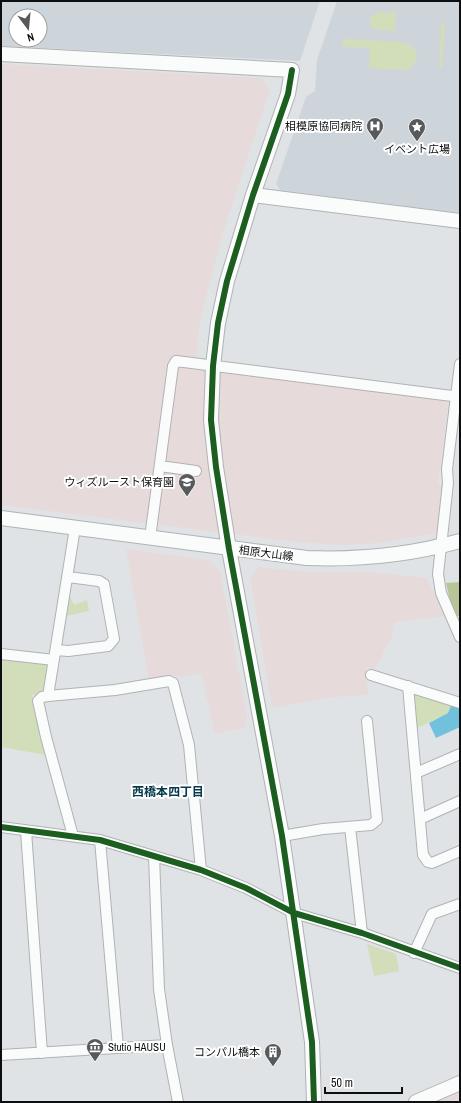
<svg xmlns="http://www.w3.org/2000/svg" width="461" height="1103" font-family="'Archivo Narrow','Noto Sans JP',sans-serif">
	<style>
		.industrial { fill: #e7dada }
		.built { fill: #ced5da; fill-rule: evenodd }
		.green { fill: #d1deb9 }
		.forest { fill: #b7c597 }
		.water { fill: #71c1dd }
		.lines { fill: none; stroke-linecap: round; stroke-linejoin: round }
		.street-casing { stroke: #b0b2b4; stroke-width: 12 }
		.secondary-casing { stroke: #b0b2b4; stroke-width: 16 }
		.street { stroke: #fafbfb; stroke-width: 10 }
		.secondary { stroke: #fafbfb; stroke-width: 14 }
		.cycleway-casing { stroke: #fff; stroke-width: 8 }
		.cycleway { stroke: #1b5e20; stroke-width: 6 }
		.labels { text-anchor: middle; stroke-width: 4; stroke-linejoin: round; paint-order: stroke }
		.poi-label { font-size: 11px; fill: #0d0e0f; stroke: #fff; text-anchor: end }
		.street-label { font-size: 11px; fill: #0d0e0f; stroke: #fff }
		.neighbourhood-label { font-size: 12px; font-weight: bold; fill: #043a4b; stroke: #fff }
	</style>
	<rect width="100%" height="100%" fill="#e0e3e5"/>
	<path class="industrial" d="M1 64 262 78 270 90 222 236 200 321 195 367 445 400 448 405 438 483 443 484 437 533 379 543 344 545 295 542 1 505Z
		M126 549 209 560 220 571 247 715 245 727 215 734 201 673 176 678 175 675 149 682Z
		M259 567 306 572H369L427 578 445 616 395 622 391 639 374 670 366 666 368 695 332 697 272 708 250 578Z
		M460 1092V1102H436Z"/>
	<path class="built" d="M1 1H320L300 61 1 46ZM16 16H40V40H16Z
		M337 1H460V213L280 190 276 184 306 97 315 91 317 60Z"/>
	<path class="green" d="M378 12 396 13 395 31 377 30 371 26 370 17Z
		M443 22 445 24 442 68 440 69 439 67 441 24Z
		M343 39 401 42 410 45 416 51C418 60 414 67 406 70L369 68 370 48 343 47Z
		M68 592 74 605 87 600 89 611 66 616Z
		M1 658 47 664 43 691 40 694 32 695 46 755 1 747Z
		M408 686 453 701 448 713 411 731Z
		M367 944 396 954 399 971 374 976Z"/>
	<path class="forest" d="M460 582V616H457L450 600 446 583Z"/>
	<path class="water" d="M453 701 460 703V727L436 738 429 723 448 713Z"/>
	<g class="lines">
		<defs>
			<path id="street" d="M460 364 447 469 448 483 438 574 441 593 460 637
				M160 466 196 471
				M150 538 173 366 176 361 460 397
				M57 650 68 651 108 646 114 639 104 584 99 581 68 577
				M1 654 54 660
				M371 675 460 703
				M408 686 423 855 428 862 432 863 460 851
				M48 696 115 690 169 681 173 683 189 745 201 870
				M416 773 460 754
				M420 819 460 801
				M1 827 100 840 201 870 246 888 294 913 362 933 460 968
				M350 827 362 933
				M26 831 42 1053
				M73 836 46 737 38 701 42 697 48 696 75 528
				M282 836 323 829 371 825 377 820 367 721
				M100 840 118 1048
				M154 856 159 989 167 1045 178 1102
				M414 953 432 914 460 904
				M1 1055 167 1045"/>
			<path id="secondary" d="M1 54 292 70 288 94 253 195 227 281 218 323 213 366 211 420 216 467 229 549 282 836 312 1042 314 1102
				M253 195 460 221
				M1 518 307 558C359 560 410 555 460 541
				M416 1102 460 1083"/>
		</defs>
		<use href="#street" class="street-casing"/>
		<use href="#secondary" class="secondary-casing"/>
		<use href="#street" class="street"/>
		<use href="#secondary" class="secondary"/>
		<defs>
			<path id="cycleway" d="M292 70 288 94 253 195 227 281 218 323 213 366 211 420 216 467 229 549 282 836 312 1042 314 1102
				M1 827 100 840 201 870 246 888 294 913 362 933 460 968"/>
		</defs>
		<use href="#cycleway" class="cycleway-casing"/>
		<use href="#cycleway" class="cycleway"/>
	</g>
	<defs>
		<symbol id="hospital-pin" viewBox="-11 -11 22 30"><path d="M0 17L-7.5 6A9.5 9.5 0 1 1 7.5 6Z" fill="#57595a" stroke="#fff"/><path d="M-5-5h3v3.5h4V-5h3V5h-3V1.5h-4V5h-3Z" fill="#fff"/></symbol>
		<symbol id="sight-pin" viewBox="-11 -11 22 30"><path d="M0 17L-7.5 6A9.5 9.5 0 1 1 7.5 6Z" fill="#57595a" stroke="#fff"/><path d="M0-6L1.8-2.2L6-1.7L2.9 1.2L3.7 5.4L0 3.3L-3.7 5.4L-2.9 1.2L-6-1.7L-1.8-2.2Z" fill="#fff"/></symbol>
		<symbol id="school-pin" viewBox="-11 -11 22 30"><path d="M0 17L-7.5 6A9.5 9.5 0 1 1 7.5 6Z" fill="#57595a" stroke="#fff"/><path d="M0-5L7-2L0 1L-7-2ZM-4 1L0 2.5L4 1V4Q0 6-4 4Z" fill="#fff"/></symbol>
		<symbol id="museum-pin" viewBox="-11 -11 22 30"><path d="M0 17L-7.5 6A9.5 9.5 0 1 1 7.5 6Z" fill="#57595a" stroke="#fff"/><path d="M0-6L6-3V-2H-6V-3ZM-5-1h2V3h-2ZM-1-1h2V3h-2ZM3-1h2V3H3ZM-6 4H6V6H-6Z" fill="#fff"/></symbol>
		<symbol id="building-pin" viewBox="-11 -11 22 30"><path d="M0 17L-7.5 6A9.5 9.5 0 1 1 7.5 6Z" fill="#57595a" stroke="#fff"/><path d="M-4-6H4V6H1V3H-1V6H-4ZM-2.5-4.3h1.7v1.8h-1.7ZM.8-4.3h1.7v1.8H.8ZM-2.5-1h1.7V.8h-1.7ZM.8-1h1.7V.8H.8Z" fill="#fff"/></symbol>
	</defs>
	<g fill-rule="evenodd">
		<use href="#hospital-pin" x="365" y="116" width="20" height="27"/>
		<use href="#sight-pin" x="407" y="117" width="20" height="27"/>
		<use href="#school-pin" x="177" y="472" width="20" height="27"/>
		<use href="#museum-pin" x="85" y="1037" width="20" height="27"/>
		<use href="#building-pin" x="263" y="1042" width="20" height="27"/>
	</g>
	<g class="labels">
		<g class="poi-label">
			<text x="362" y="130">相模原協同病院</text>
			<text x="417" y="153" text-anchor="middle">イベント広場</text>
			<text x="174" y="486">ウィズルースト保育園</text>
			<text x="108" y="1051" text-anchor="start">Stutio HAUSU</text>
			<text x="260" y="1056">コンパル橋本</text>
		</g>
		<g class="street-label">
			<text transform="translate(266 553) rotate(7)" y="4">相原大山線</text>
		</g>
		<g class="neighbourhood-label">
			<text x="168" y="796">西橋本四丁目</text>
		</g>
	</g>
	<rect width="461" height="1103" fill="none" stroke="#0d0e0f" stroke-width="4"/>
	<g transform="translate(28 28) rotate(164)"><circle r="19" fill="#ffffff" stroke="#9e9f9f"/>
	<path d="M0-3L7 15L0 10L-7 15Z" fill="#57595a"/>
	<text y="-6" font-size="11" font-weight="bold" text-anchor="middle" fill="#0d0e0f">N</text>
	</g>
	<path d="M325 1087v6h77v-6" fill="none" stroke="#0d0e0f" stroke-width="2"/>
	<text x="331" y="1087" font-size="12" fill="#0d0e0f" stroke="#ffffff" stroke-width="3" paint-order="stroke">50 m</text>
</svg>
